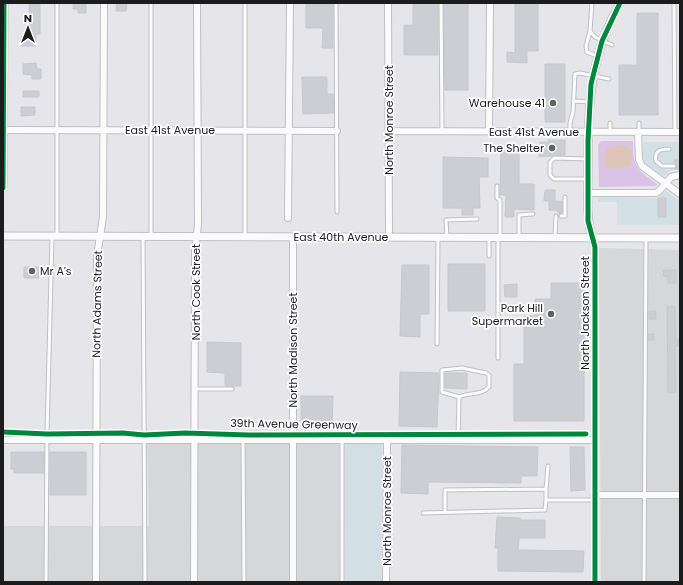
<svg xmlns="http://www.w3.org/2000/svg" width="683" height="585" font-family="Poppins,sans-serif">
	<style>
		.residential { fill: #d6d7d9 }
		.commercial { fill: #d2dfe4 }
		.grass { fill: #dbc3e8 }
		.water { fill: #ddc6b8 }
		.building { fill: #cdced3; stroke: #c6c8cd }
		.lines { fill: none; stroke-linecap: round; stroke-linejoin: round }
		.service-casing { stroke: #c0c0c2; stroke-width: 5 }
		.minor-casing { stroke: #c0c0c2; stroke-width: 8 }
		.tertiary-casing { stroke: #c0c0c2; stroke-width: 9 }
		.service { stroke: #fbfbfc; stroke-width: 3 }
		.minor { stroke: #fbfbfc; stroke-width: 6 }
		.tertiary { stroke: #fbfbfc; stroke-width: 7 }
		.cycleway-casing { stroke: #fff; stroke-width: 8 }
		.cycleway { stroke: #00873e; stroke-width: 5 }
		.poi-dot { fill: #626264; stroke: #fff; stroke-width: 1.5 }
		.labels { text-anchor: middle; stroke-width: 3.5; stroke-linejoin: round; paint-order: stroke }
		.poi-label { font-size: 11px; fill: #1c1c1c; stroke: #fff; text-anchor: end }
		.street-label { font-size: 11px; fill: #1c1c1c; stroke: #fff }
	</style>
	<rect width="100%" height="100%" fill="#e5e5ea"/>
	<path class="residential" d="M599 248 680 250V582H601Z
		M147 442 339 444 340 582H3V526H149Z"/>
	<path class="commercial" d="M643 142H680V170H672L664 176 646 164 643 157Z
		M666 191 680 201V225H617V202H598V197L657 198Z
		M344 444H382V582H345Z"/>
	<path class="grass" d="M601 141H633C633 167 636 169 657 184V186L599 187 598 145Z"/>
	<path class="water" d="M619 145H625L632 149 631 165 619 169 607 168C602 162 604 154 608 147Z"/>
	<path class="building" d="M73 3H86V13H78V9H73Z
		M117 3H127L126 11H116Z
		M413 3H438V55H404V25H413Z
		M444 3H468V90H445Z
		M515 3H538V51H527V63L507 62V52L515 53Z
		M29 4H40V34H36V46H21V39H30Z
		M306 4H333V48H322L323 28H306Z
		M637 13H658V115H619V65H637Z
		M36 63 37 69H41V79H32V75L23 74V64Z
		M545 64H565V122H545Z
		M302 77H327V94H333L334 113 303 114Z
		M23 91H39V97H23Z
		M21 107H35V115L21 116Z
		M548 140H565V155L539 157 540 142H548Z
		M501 150H519V184H534V210L514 209V217H505L506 195H500Z
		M443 157 488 158V177H479L480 208H473V215H462V208H443Z
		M674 160H680V169H674L677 166Z
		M545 190H555V201H562V213L559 214 557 210H549V201H544Z
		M658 198H666V217H658Z
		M448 264H485V311H448Z
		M402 265H429V314H420V337L400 336Z
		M24 267H39V278H24Z
		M664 270H676V283H668V276H663Z
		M551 283H584V421H514V364H524V316H535V299H551Z
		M517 284V297H505L504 285Z
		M667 306H675L676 340H680V346H675L676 392H668Z
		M649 311H656V319H649Z
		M648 334H654V340H648Z
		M207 342 241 343V386H225V373L207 372Z
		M400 372 439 373 437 427 399 426Z
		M445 373H467V389L445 388Z
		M301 396H333L332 426H301Z
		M402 445 538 447 537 476H521V483L428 482V494L401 493Z
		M570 447H584L585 490 571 491Z
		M11 452H44V473H14V469H11Z
		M50 452H86V495H50Z
		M497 517 520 518V520H545V538H519L518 550 584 551 583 572 498 571V548H495Z"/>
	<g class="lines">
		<defs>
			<path id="service" d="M57 3V235
				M151 3V236
				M245 3V237
				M336 3 337 212
				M441 3 442 131
				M592 3 590 31 586 46 587 52 597 56
				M674 3 675 132
				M590 31 595 37 612 45
				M574 101 590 102
				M639 131V123
				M570 132V123L573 112 575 74 580 73 609 79
				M610 132V123
				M669 149C660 149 654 151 656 161L662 166H674
				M588 179H554L550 175V163L554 158 588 159
				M497 186V198L500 200V237
				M561 216H565V197
				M143 236 145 582
				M447 237 446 220 477 219
				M519 237V215L533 214
				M555 237 556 216
				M498 238V358
				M489 256V237
				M437 344 438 238
				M462 368 486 373 489 375V387C481 396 469 392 459 397L442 392V370Z
				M196 389H232
				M458 439 459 397
				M243 440 244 582
				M546 489 548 466
				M445 512V490L546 489V500H595
				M423 513 545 510 546 500
				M46 582 47 434 52 236
				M342 582V441
				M644 582 646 238"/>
			<path id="minor" d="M388 3 389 237
				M3 130 337 131
				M389 131 680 132
				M489 131 490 3
				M638 132 639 160 642 166 680 194
				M588 193H656L660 190 671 177 680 175
				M288 218 290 3
				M592 237 595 247V582
				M3 440H595
				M595 495H680
				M96 582 97 256 103 217 104 3
				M194 582 195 253 198 224 197 3
				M293 582V237
				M386 582 387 439"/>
			<path id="tertiary" d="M3 188 4 3
				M3 236 680 238
				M592 237C586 216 588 194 588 173 588 110 588 59 620 3"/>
		</defs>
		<use href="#service" class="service-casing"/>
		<use href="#minor" class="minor-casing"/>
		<use href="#tertiary" class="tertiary-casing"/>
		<use href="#service" class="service"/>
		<use href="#minor" class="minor"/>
		<use href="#tertiary" class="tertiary"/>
		<defs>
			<path id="cycleway" d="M3 188 4 3
				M3 432 47 434 123 433 144 435 185 433 249 435 586 434
				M595 582V247L588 221V141L591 84 602 41 620 3"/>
		</defs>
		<use href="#cycleway" class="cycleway-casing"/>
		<use href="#cycleway" class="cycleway"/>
	</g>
	<g class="poi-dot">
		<circle cx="553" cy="103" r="4"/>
		<circle cx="552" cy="148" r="4"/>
		<circle cx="32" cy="271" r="4"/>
		<circle cx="551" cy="314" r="4"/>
	</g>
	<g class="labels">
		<g class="poi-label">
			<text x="545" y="107">Warehouse 41</text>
			<text x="544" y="152">The Shelter</text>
			<text x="40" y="275" text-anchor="start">Mr A's</text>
			<text x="543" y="312">Park Hill<tspan x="543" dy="13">Supermarket</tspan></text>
		</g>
		<g class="street-label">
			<text transform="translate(389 120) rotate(-90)" y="4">North Monroe Street</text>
			<text x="170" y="134">East 41st Avenue</text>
			<text x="534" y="136">East 41st Avenue</text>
			<text x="341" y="241">East 40th Avenue</text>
			<text transform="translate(196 292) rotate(-90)" y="4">North Cook Street</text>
			<text transform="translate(97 304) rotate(-89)" y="4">North Adams Street</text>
			<text transform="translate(585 313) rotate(-90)" y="4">North Jackson Street</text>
			<text transform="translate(293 350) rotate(-90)" y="4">North Madison Street</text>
			<text transform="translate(294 424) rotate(1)" y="4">39th Avenue Greenway</text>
			<text transform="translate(387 511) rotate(-90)" y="4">North Monroe Street</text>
		</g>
	</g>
	<rect width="683" height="585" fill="none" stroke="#1c1c1c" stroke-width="8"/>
	<g transform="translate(28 28)" stroke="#ffffff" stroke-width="3" paint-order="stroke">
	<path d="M0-3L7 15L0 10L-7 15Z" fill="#1c1c1c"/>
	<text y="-6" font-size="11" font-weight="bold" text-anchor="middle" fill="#1c1c1c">N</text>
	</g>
</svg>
